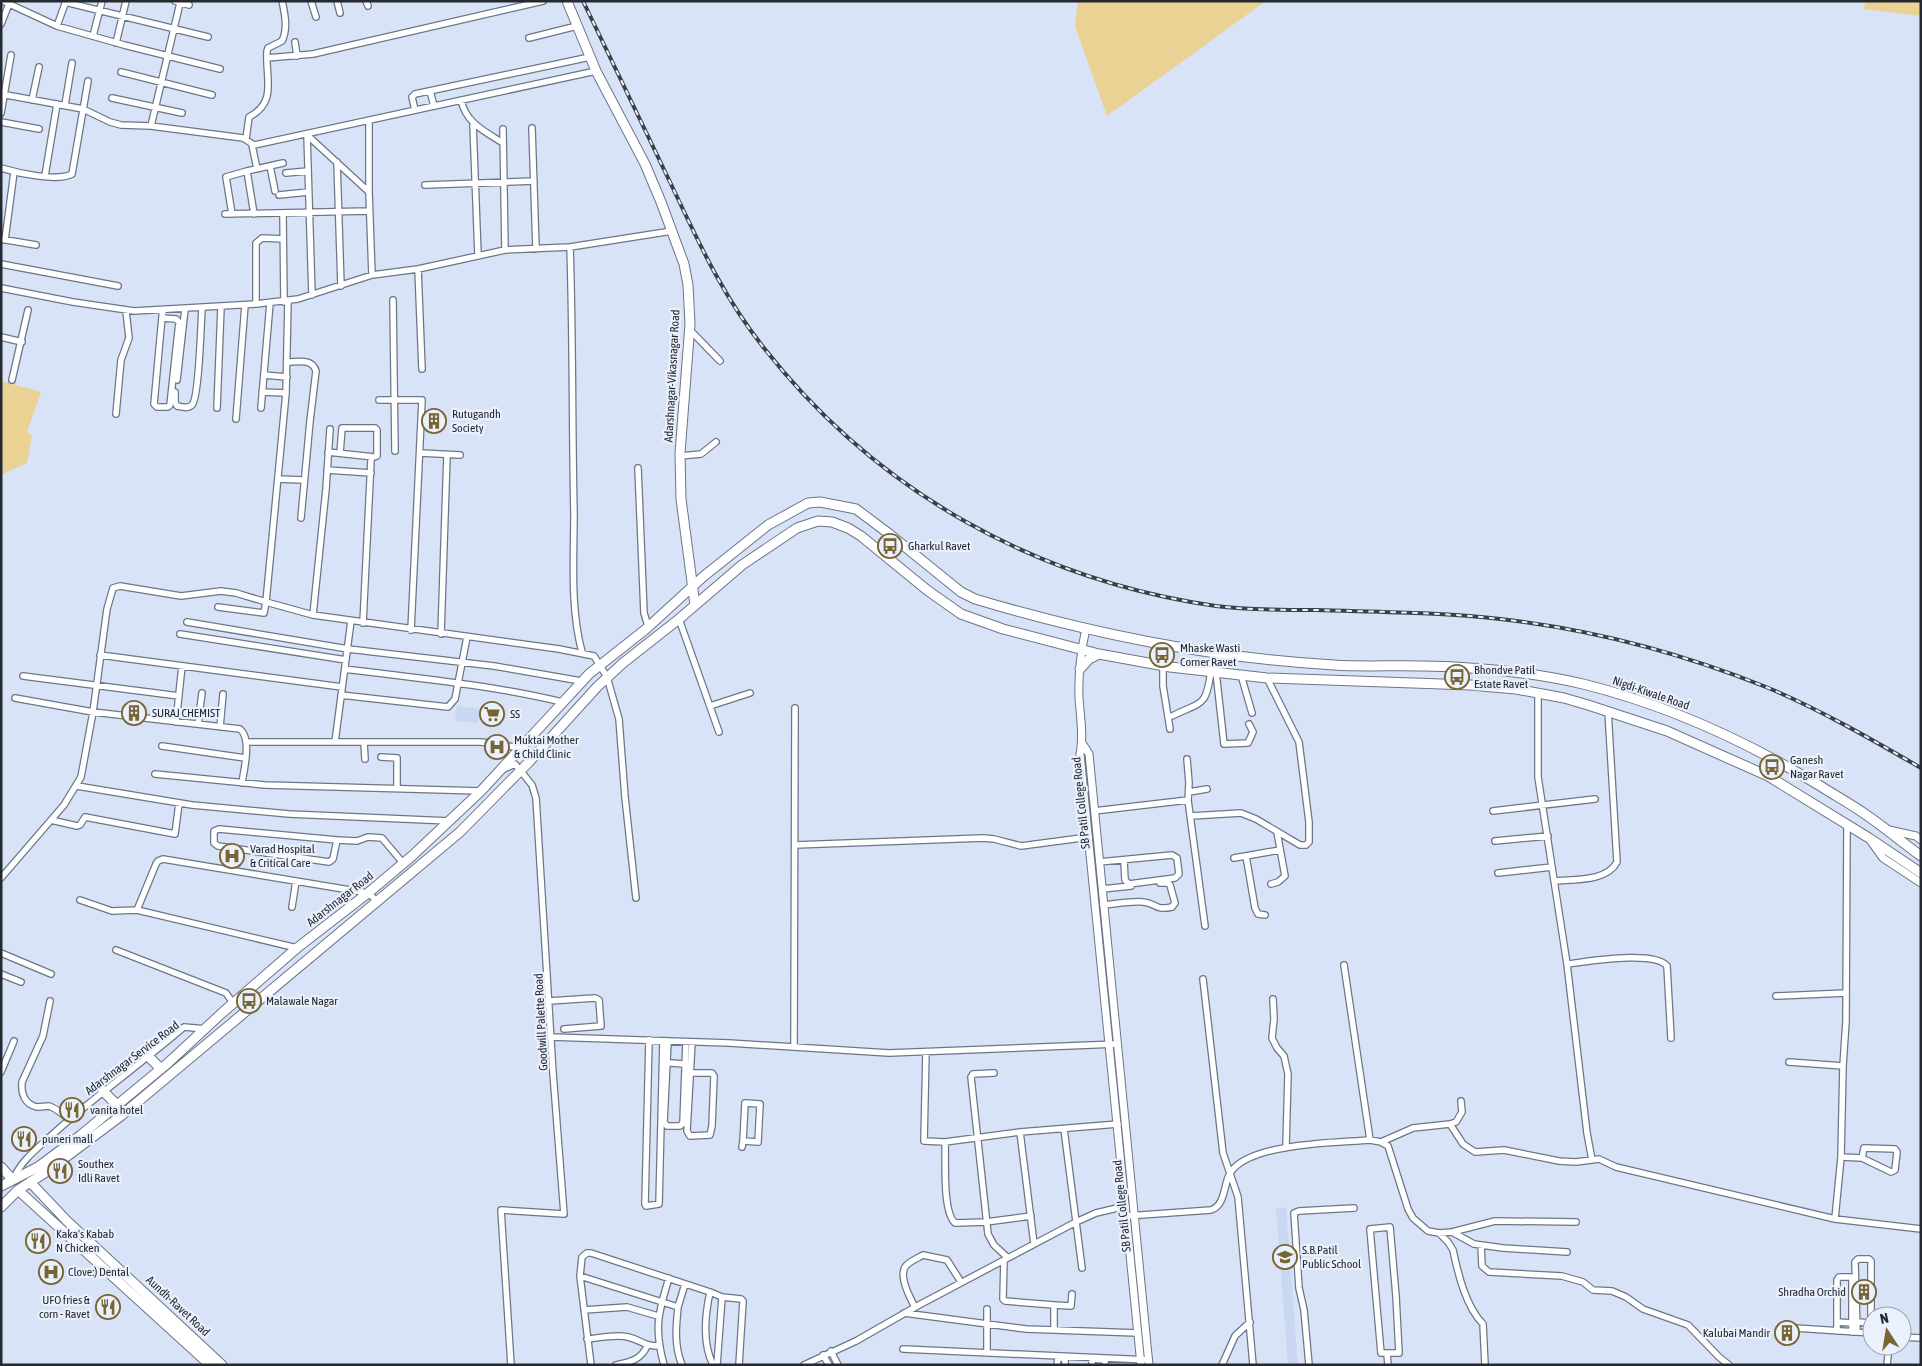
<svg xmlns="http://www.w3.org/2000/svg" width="1922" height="1366" font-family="'Asap Condensed',sans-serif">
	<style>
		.built { fill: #c9d7f2 }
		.green { fill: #e9d294 }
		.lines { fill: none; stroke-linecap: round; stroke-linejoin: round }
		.minor-casing { stroke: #6c7688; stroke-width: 8 }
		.tertiary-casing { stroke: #6c7688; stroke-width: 9 }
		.primary-casing { stroke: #6c7688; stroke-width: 11 }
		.minor { stroke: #fff; stroke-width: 5.5 }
		.tertiary { stroke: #fff; stroke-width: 7 }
		.primary { stroke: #fff; stroke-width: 9 }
		.rail-casing { stroke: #3b4048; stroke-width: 4 }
		.rail { stroke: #eaf0fc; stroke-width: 2; stroke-dasharray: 5.5; stroke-linecap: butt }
		.labels { text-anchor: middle; stroke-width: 4.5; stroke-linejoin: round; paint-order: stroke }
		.street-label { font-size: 12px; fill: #252930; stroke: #eaf0fc }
		.poi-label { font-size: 12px; fill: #252930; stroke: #eaf0fc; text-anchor: start }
	</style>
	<rect width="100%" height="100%" fill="#d8e3f7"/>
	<path class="built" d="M457 706 481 709 478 723 455 721Z
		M1286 1207 1298 1365H1288L1276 1209Z"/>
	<path class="green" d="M1078 1H1266L1107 116 1075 26Z
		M1866 1H1921V16L1863 9Z
		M1 381 41 392 27 432 32 435 27 463 1 475Z"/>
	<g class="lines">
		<defs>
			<path id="minor" d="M3 1 57 26 124 45 220 69
				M175 1 189 5
				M311 1 316 17
				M337 1 340 13
				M366 1 368 6
				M65 2 208 37
				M1 24 9 4
				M57 26 66 1
				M93 36 102 1
				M529 38 577 26
				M295 42 297 56
				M116 43 126 1
				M267 58 313 54 543 1
				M121 72 212 95
				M430 91 434 106
				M1 94 83 109 110 122 121 125 151 126 243 138 254 145 596 71
				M112 98 182 113
				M32 100 39 67
				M461 100C466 123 484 131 503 143
				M65 105 72 63
				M415 110 412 97 415 94 590 57
				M1 113 11 55
				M369 121V192L372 275
				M1 122 39 129
				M473 124 478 255
				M151 126 180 3
				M532 128 536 249
				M503 129 505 250
				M307 135 312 295
				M307 135 369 192
				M246 139 249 117C278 102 265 77 267 51L268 48 282 41C288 29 285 14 282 1
				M252 145 257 169
				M337 162 341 286
				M270 166 275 191
				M1 168C18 173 57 182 72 174L88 81
				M286 173 308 171
				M45 176 57 104
				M425 185 534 181
				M279 195 308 192
				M225 214 369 211
				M232 214 226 177 247 171
				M254 214 247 171 283 163
				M283 214 284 302
				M1 239 36 245
				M5 240 14 172
				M570 247C573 335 572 424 574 513 574 558 570 608 582 652
				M1 264 118 286
				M418 269 422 369
				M1 288 73 302 134 311 256 304 298 299 372 275 418 269 505 250 570 247 672 231
				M393 300 395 451
				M288 301 286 393 266 602 313 615 559 649 594 656 607 677 619 719 625 797 636 898
				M256 304V243L262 238 283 239
				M162 318 176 319 179 322 170 405 168 407H157L154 404 162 317 163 310
				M689 329 720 361
				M1 337 22 342
				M287 362C298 362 312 358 316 371L310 421 301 518
				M264 375 287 377
				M12 380 28 310
				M177 380 185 309
				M175 392V402L177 406C182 407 188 409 192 405 199 398 201 323 202 308
				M262 392 286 393
				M379 400H422L411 630
				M217 408 221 307
				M261 408 270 303
				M116 414 121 360 129 338 126 311
				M236 419 245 305
				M328 452 374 457 377 456V430L375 428H342L340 453
				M420 453 460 455
				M680 456 701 454 716 442
				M638 468 644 613 648 626
				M327 470 371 473
				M278 479 304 480
				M313 615 326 489 330 429
				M679 619 719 732
				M187 622 348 649 494 666 581 681
				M363 623 371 460
				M180 634 346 660
				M441 634 447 455
				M100 655 342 687
				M1163 666V686L1170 729
				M345 669C417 678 491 685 562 702
				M1216 672 1224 744 1248 743 1253 732 1249 724
				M1241 675 1252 713
				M23 676 179 696
				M1538 693V777L1567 964 1587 1133 1592 1160
				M341 695 448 707 455 699 467 637
				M15 698 93 712 240 729C252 739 244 769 242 783
				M710 706 750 693
				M1172 716C1203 701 1206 707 1211 671
				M176 722 182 666
				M198 724 202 693
				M220 727 223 694
				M247 742H481L521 748
				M335 742 351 621
				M364 742 365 759
				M162 746 245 758
				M381 757 397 758V788
				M1187 759 1189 783 1188 800
				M504 769 515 764 532 785 536 798 553 1073 564 1214 501 1210 511 1365
				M155 774 265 785 481 791
				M77 786 192 805 289 814 450 821
				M1189 792 1207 789
				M1094 811 1188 800 1205 926
				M1493 811 1595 799
				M1191 816 1241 813 1256 819 1300 845H1306L1309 842V822L1299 742 1267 678
				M51 820 77 826 80 825 85 817 175 834 179 803
				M337 840 219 829 214 831V843L218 846 329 862 333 859 337 840 357 841 368 837 382 838 403 863
				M1495 841 1548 836
				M795 845 983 838 994 839 1021 846 1089 837
				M1246 856 1255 908 1258 914 1265 915
				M1234 858 1280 850
				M1099 862 1172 855 1177 858 1179 874 1175 878 1129 884 1125 880 1124 861
				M1498 873 1552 867
				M1 878 64 805 81 777 93 712 107 609 113 588 120 586 181 596 221 591 236 593 266 602 264 613 218 607
				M1554 881C1573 879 1607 882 1617 862L1608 711
				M1271 884 1278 882 1285 876 1277 832
				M1102 889 1131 886
				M80 900 112 911 137 910 297 948
				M1103 905C1116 904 1130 901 1143 902 1157 903 1154 911 1172 907L1175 903 1170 885 1168 883H1160
				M292 907 296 881
				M137 910 156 864 158 861 163 859 368 893 378 902
				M116 950 226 993 233 1003
				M1 953 51 974
				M1567 964C1586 962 1654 950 1667 966L1671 1038
				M1344 965 1370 1140
				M1 974 21 982
				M1203 979 1223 1153 1238 1197 1253 1365
				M1776 996 1846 993
				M1273 999 1274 1019 1272 1038 1277 1048 1284 1056 1288 1074 1286 1147
				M50 1001 43 1036 22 1082C21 1093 24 1104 37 1107 41 1107 45 1106 49 1106 56 1108 63 1115 69 1119
				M549 1001 595 998 599 1000 601 1026 564 1029
				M551 1037 729 1043 889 1053 1117 1044
				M649 1040 645 1204 646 1206 659 1204 663 1041
				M668 1041 664 1122 667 1126H680L683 1123 686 1042
				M794 1047 795 708
				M926 1052 924 1141 945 1142 1020 1132 1118 1124
				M1789 1062 1843 1066
				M671 1063 684 1064
				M1 1072 14 1041
				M690 1073H712L714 1076 712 1126 710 1135 690 1136 687 1131 692 1042
				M994 1073 973 1074 971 1077 988 1234 994 1245 1008 1258
				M1450 1124 1463 1144 1475 1152 1504 1150 1559 1161 1576 1162 1599 1159 1616 1167 1835 1219 1921 1229
				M1064 1129 1082 1268
				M1020 1132 1034 1244
				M945 1142C946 1159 942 1211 955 1223L986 1222 1031 1216
				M1381 1142 1413 1128 1450 1124 1456 1122 1462 1112 1461 1101
				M742 1147 743 1141 745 1103 760 1104 758 1142 743 1141
				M1841 1157 1862 1158 1891 1172 1895 1170 1897 1152 1895 1149 1864 1148 1862 1158
				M13 1180C21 1160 38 1148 53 1134 95 1096 141 1064 184 1027L206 1029
				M1127 1216 1211 1210C1228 1204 1222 1179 1234 1168 1259 1143 1335 1143 1370 1140L1381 1142 1388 1146 1408 1209 1413 1218 1428 1231 1439 1233 1452 1232 1495 1221 1576 1222
				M1835 1219 1841 1157 1843 1066 1846 1021 1847 825
				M1390 1227 1396 1296 1399 1353H1381L1370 1229Z
				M1452 1232 1474 1244 1503 1248 1567 1252
				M1439 1233 1448 1242 1453 1250C1458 1274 1466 1307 1483 1324L1485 1365
				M1481 1245 1482 1266 1489 1272 1562 1276 1583 1282 1593 1290 1612 1291 1626 1297 1643 1309 1688 1325 1719 1357 1729 1365
				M1004 1260 1003 1299 1005 1301 1054 1305
				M580 1276 582 1257 587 1253H591L710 1292C705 1315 702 1343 713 1365
				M710 1292 722 1297 717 1365
				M722 1297 741 1299 743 1301 739 1365
				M678 1307 685 1284
				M915 1307C910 1298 899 1277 905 1267 908 1262 918 1258 923 1255L947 1260 961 1282
				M584 1310 627 1307 658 1316
				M904 1313 1026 1329 1138 1333
				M1837 1322 1852 1323
				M1857 1322 1871 1323
				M1795 1328 1872 1333
				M1054 1330V1305L1071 1306 1072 1294
				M1837 1331V1280L1839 1277H1851L1852 1279V1332
				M1857 1332 1855 1262 1858 1259H1869L1871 1261V1333
				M1902 1337 1921 1338
				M587 1339C600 1338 615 1334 628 1337 642 1340 642 1346 659 1346
				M903 1349 1149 1360
				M831 1351 838 1365
				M987 1353V1309
				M1387 1353 1388 1365
				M823 1355 829 1365
				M591 1365 580 1276 678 1307C676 1327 674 1345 682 1365
				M616 1365C630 1362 641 1360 647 1346
				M664 1365C654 1329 658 1313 669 1278
				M804 1365 856 1341 919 1305 1076 1222 1096 1213 1126 1206
				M1057 1365 1058 1358H1065V1365
				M1092 1365V1359L1105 1360V1365
				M1222 1365 1235 1336 1250 1322
				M1309 1365 1304 1310 1299 1288 1294 1213 1299 1211 1354 1208
				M1887 1365 1889 1346"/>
			<path id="tertiary" d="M1086 628C1081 651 1078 673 1079 697 1080 716 1084 735 1080 754L1141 1365
				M1082 743 1089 754 1149 1365
				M1889 830 1916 836 1921 840
				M1870 840 1883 858 1921 883"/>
			<path id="primary" d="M567 1 596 71 645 164 661 202 684 264 688 285 690 324 680 453 681 499 695 605
				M1080 669 1089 659 1099 654
				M148 1056 161 1069
				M103 1091 117 1105
				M1 1167 13 1180
				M30 1182 67 1221 222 1365
				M1 1186 38 1167 81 1135 168 1063 222 1013 297 948 368 893 412 856 481 791 589 674 646 629 704 576 768 525 808 503 820 502 856 509 888 533 961 592 975 599C1092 634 1211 658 1334 665 1364 667 1394 665 1424 666 1477 667 1532 672 1583 684 1668 705 1748 742 1822 787 1836 796 1851 804 1865 814 1884 827 1902 842 1921 856
				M18 1190 210 1365
				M1 1207 18 1190 46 1172 122 1115 460 832 528 763 597 687 623 663 679 619 742 565 797 528 818 521 832 522 848 528 861 536 927 590 961 614 1003 629 1099 654 1170 667 1267 678 1470 685 1516 689 1564 698 1588 705 1667 731 1768 776 1869 838 1921 873"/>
		</defs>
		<use href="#minor" class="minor-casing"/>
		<use href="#tertiary" class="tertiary-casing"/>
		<use href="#primary" class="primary-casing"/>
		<use href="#minor" class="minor"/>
		<use href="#tertiary" class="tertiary"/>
		<use href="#primary" class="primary"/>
		<defs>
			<path id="rail" d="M583 1C612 61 641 122 670 182 698 241 723 297 764 348 877 492 1036 580 1216 606 1249 610 1283 610 1316 610 1378 612 1439 612 1500 619 1590 629 1681 653 1766 687 1819 709 1871 739 1921 768"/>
		</defs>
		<use href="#rail" class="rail-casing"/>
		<use href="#rail" class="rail"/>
	</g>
	<defs>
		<symbol id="building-ring" viewBox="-11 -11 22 22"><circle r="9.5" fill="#eaf0fc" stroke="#776533" stroke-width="1.5"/><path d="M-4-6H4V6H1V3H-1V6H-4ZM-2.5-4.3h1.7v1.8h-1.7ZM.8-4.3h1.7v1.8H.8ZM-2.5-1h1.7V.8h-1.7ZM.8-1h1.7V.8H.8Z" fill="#776533"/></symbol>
		<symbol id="bus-ring" viewBox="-11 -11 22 22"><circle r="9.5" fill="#eaf0fc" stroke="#776533" stroke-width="1.5"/><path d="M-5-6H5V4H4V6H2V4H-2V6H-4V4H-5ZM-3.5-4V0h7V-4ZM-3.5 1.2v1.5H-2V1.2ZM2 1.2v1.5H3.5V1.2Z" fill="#776533"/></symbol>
		<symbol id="supermarket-ring" viewBox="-11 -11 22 22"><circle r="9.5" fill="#eaf0fc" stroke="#776533" stroke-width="1.5"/><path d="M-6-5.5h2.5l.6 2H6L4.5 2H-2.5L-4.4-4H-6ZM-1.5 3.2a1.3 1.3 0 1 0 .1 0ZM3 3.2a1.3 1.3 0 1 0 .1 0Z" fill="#776533"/></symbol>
		<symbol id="hospital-ring" viewBox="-11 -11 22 22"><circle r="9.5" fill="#eaf0fc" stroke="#776533" stroke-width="1.5"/><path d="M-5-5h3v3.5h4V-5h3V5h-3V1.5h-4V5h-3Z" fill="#776533"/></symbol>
		<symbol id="restaurant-ring" viewBox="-11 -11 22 22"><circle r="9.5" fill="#eaf0fc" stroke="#776533" stroke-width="1.5"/><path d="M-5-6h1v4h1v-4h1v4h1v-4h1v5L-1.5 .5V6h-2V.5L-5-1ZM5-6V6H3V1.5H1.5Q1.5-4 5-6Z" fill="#776533"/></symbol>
		<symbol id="school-ring" viewBox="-11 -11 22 22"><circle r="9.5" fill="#eaf0fc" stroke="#776533" stroke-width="1.5"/><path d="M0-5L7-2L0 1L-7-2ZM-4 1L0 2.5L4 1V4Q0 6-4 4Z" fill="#776533"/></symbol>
	</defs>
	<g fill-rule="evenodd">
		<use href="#building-ring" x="420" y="407" width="28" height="28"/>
		<use href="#bus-ring" x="876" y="532" width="28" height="28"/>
		<use href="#bus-ring" x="1148" y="641" width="28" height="28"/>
		<use href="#bus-ring" x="1443" y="663" width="28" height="28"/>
		<use href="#building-ring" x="120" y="699" width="28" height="28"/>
		<use href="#supermarket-ring" x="478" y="700" width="28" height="28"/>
		<use href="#hospital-ring" x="483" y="733" width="28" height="28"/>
		<use href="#bus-ring" x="1758" y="753" width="28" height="28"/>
		<use href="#hospital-ring" x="218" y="842" width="28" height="28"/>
		<use href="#bus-ring" x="235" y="987" width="28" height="28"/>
		<use href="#restaurant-ring" x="58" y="1096" width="28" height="28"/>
		<use href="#restaurant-ring" x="10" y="1125" width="28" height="28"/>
		<use href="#restaurant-ring" x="46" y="1157" width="28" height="28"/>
		<use href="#restaurant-ring" x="24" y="1227" width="28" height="28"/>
		<use href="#school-ring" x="1271" y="1243" width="28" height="28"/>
		<use href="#hospital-ring" x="37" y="1258" width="28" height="28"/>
		<use href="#building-ring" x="1850" y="1278" width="28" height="28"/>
		<use href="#restaurant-ring" x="94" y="1293" width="28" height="28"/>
		<use href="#building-ring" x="1773" y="1319" width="28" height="28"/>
	</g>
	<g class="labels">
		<g class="street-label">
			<text transform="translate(672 376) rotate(-87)" y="4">Adarshnagar-Vikasnagar Road</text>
			<text transform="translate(1651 693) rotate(19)" y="4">Nigdi-Kiwale Road</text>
			<text transform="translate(1081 803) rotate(-96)" y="4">SB Patil College Road</text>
			<text transform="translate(340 899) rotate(-38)" y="4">Adarshnagar Road</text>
			<text transform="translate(541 1022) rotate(-93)" y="4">Goodwill Palette Road</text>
			<text transform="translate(132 1058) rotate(-37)" y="4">Adarshnagar Service Road</text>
			<text transform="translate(1122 1206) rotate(-96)" y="4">SB Patil College Road</text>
			<text transform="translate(178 1306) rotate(43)" y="4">Aundh-Ravet Road</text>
		</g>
		<g class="poi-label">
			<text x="452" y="418">Rutugandh<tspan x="452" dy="14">Society</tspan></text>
			<text x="908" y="550">Gharkul Ravet</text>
			<text x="1180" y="652">Mhaske Wasti<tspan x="1180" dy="14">Corner Ravet</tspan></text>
			<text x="1474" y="674">Bhondve Patil<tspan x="1474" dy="14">Estate Ravet</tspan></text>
			<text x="152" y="717">SURAJ CHEMIST</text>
			<text x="510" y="718">SS</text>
			<text x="514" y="744">Muktai Mother<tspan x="514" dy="14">&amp; Child Clinic</tspan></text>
			<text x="1790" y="764">Ganesh<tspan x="1790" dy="14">Nagar Ravet</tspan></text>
			<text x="250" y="853">Varad Hospital<tspan x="250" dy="14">&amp; Critical Care</tspan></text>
			<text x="266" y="1005">Malawale Nagar</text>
			<text x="90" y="1114">vanita hotel</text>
			<text x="42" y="1143">puneri mall</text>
			<text x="78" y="1168">Southex<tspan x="78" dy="14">Idli Ravet</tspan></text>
			<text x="56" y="1238">Kaka's Kabab<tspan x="56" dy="14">N Chicken</tspan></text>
			<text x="1302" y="1254">S.B.Patil<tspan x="1302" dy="14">Public School</tspan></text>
			<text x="68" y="1276">Clove:) Dental</text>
			<text x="1846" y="1296" text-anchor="end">Shradha Orchid</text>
			<text x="90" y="1304" text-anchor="end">UFO fries &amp;<tspan x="90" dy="14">corn - Ravet</tspan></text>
			<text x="1770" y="1337" text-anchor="end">Kalubai Mandir</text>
		</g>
	</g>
	<rect width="1922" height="1366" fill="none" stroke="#252930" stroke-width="5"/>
	<g transform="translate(1887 1331) rotate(348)"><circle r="24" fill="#eaf0fc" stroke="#9ba0aa"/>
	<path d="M0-4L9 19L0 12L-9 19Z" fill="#776533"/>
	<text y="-8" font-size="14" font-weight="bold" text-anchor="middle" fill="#252930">N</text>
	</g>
</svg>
